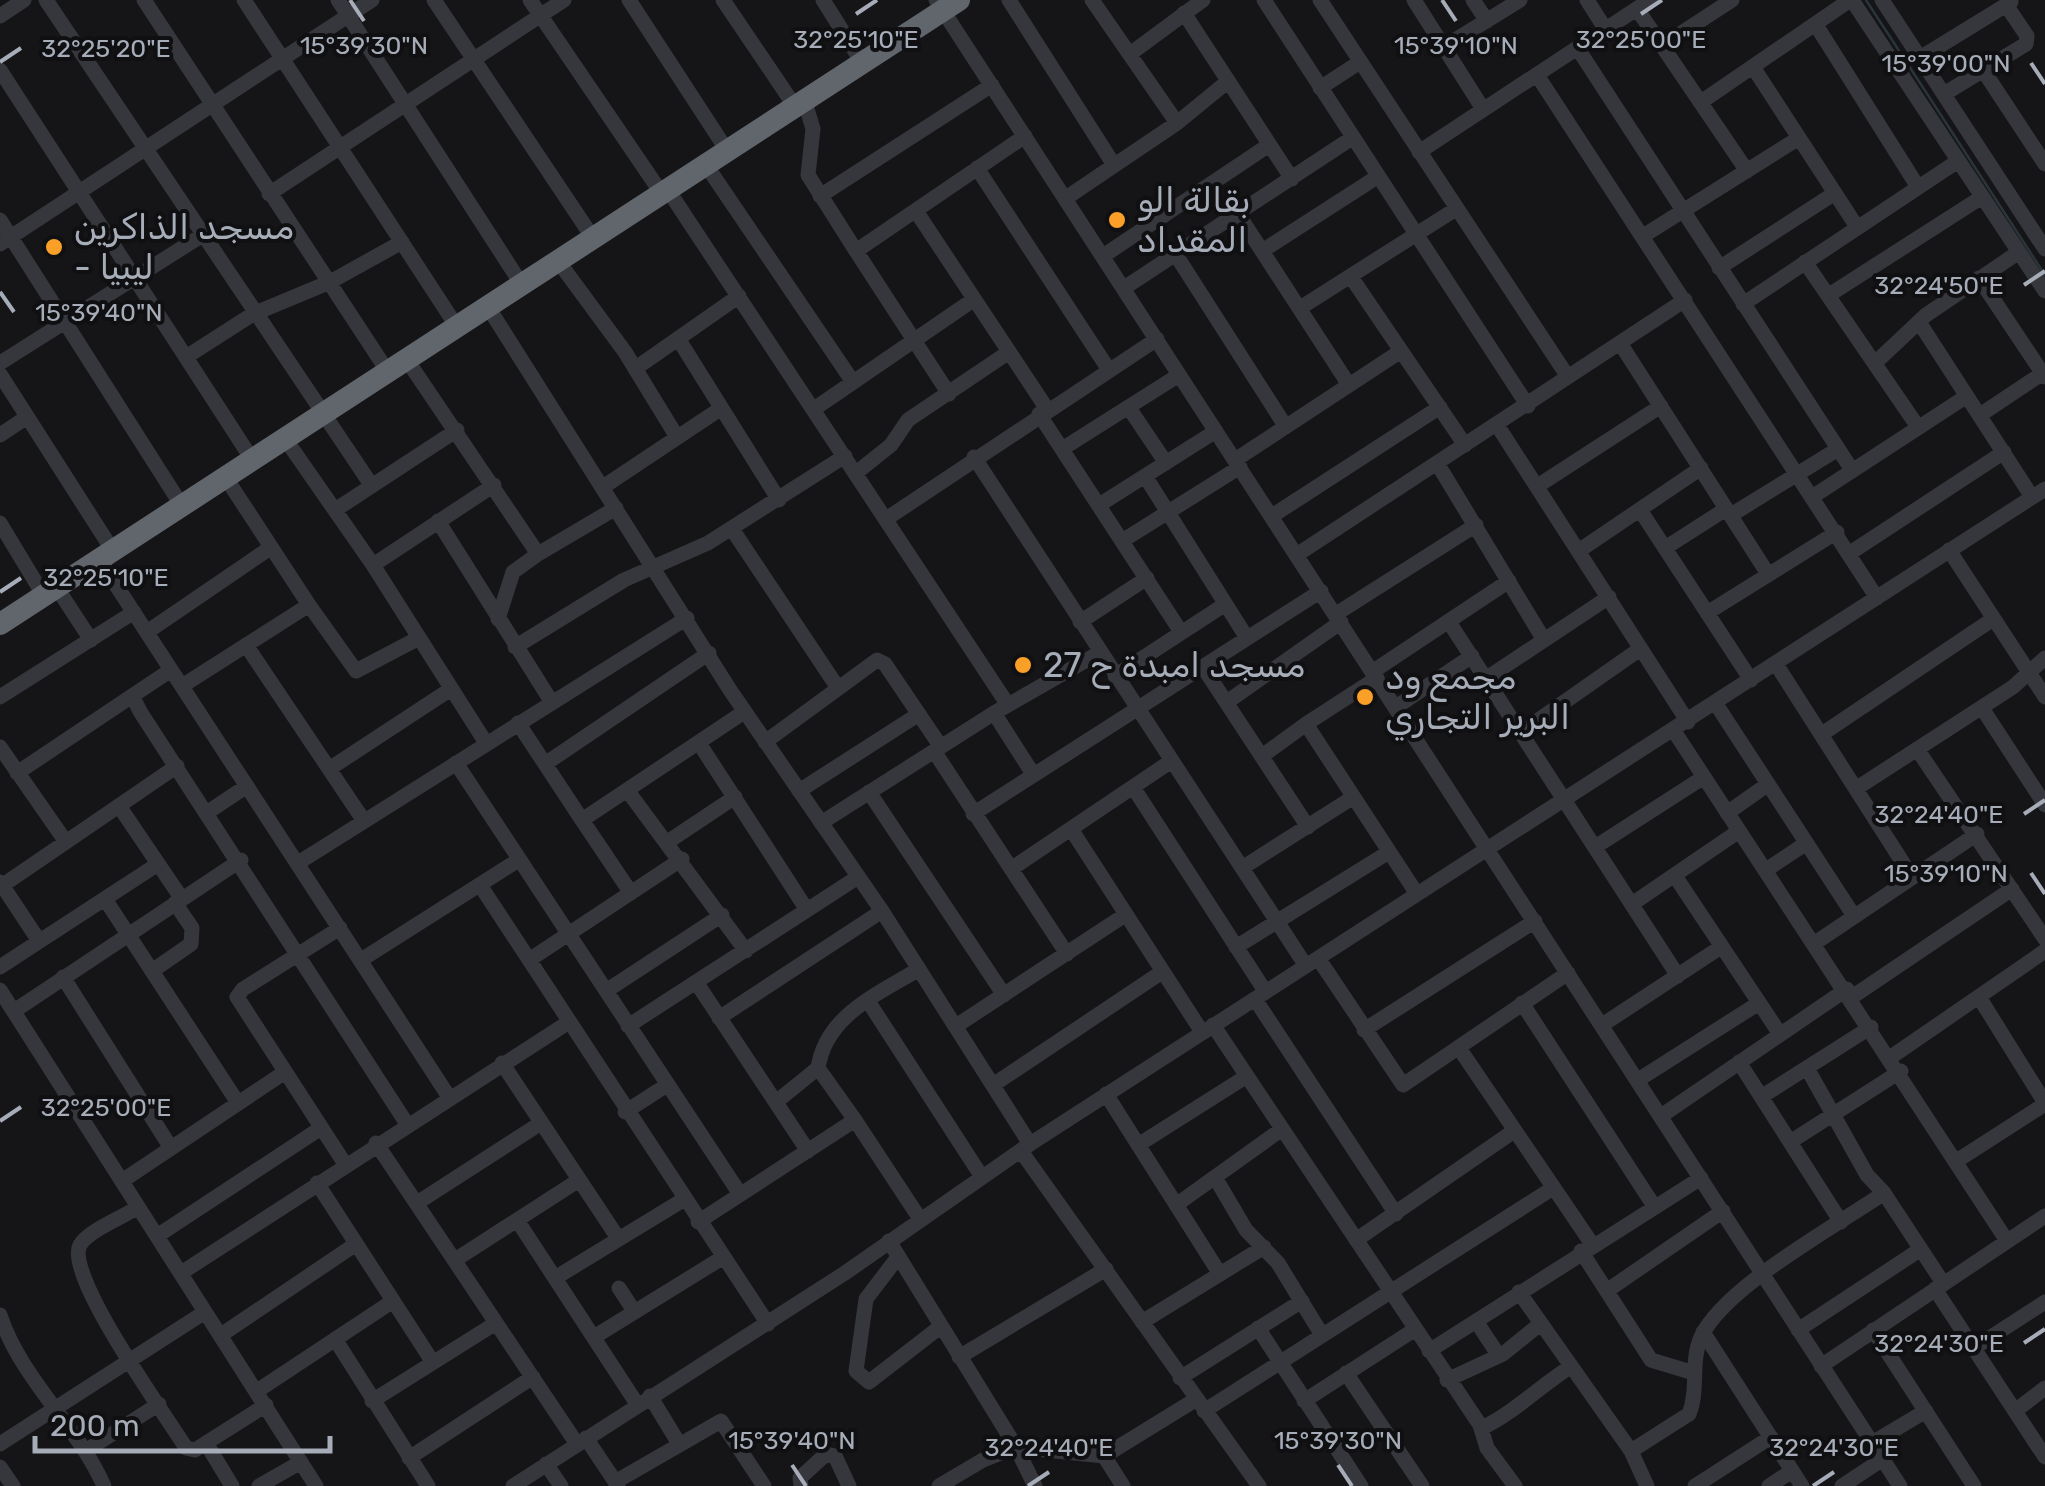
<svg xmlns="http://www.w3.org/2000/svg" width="2045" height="1486" font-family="Rubik,Vazirmatn,sans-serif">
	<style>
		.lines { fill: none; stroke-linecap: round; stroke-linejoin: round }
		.stream { stroke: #2a353b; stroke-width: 2.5 }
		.minor { stroke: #36373c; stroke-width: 15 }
		.highway { stroke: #61666d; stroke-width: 22 }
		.ticks { fill: none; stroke: #a6adb8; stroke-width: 4 }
		.poi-dot { fill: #faa029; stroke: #101012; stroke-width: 4 }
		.labels { text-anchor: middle; stroke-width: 8; stroke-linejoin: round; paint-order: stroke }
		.poi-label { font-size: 35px; fill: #a6adb8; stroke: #101012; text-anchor: start }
		.ticks-label { font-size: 25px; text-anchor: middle; fill: #a6adb8; stroke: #101012; stroke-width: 8; stroke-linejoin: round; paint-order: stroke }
	</style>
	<rect width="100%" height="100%" fill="#151517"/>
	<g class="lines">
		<path class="stream" d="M1866 0 2045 275"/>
		<path class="minor" d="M46 0 372 486
			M144 0 388 372
			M244 0 457 327
			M338 0 522 285
			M434 0 593 238
			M530 0 662 194
			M629 0 728 152
			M723 0 796 108
			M823 0 863 64
			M936 0 1900 1486
			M1009 0 1114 165
			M1092 0 1177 123
			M1264 0 1528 406
			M1320 0 1568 377
			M1414 0 1483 109
			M1473 0 1487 21
			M1587 0 1606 30
			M1852 0 2019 252
			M1882 0 2045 249
			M1637 9 1747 171
			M1184 13 1292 179
			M0 16 24 0
			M1816 25 1918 187
			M1663 45 1732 0
			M1444 47 1520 0
			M1578 49 1852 470
			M1130 54 1203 0
			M1920 58 2011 2
			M1753 67 1857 227
			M0 70 253 461
			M1983 70 2045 164
			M1537 75 1877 598
			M1320 88 1360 62
			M1944 94 2026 44 2027 36 2006 5
			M805 102 813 129 808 175 856 251
			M1701 102 1850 0
			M1419 152 1650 0
			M706 165 853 382
			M977 168 1109 370
			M668 190 1008 705
			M269 194 564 0
			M820 196 992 85
			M1066 198 1177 123 1227 82
			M916 211 1047 409
			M1238 214 1349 385
			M0 220 182 506
			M1643 236 1799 138
			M0 244 372 0
			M1262 251 1377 177
			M1176 255 1286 427
			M1103 256 1269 145
			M558 261 625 352 677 437
			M1805 262 1918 427
			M1719 268 1835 193
			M1351 277 1465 445
			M1979 278 2045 377
			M1124 288 1352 138
			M1829 295 1982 197
			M1743 304 1958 161
			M488 307 730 690 882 911 1030 1144
			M1300 308 1456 209
			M1919 322 2032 497
			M679 340 779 500
			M1620 343 1768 574
			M186 357 253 314 330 282 402 242
			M407 360 538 554 513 572 498 619
			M0 363 201 236
			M1875 363 1926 315 2019 252 2045 291
			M636 368 739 296
			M0 374 113 551
			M949 394 856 251 1025 136
			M1129 408 1166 463
			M814 409 973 300
			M1039 414 1181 632
			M1980 415 2043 373
			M1497 425 1688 722
			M0 435 27 417
			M286 440 373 565 486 743
			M1062 449 1179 375
			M974 457 1306 966
			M1235 460 1401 351
			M1437 463 1544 640
			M856 473 891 445 908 420 1009 352
			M1145 476 1247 638
			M226 478 309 605
			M1539 485 1661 406
			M603 487 720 409
			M1812 497 1967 396
			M1099 505 1216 431
			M335 510 457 430
			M1640 510 1751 680
			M1731 515 1838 449
			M1272 516 1440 407
			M886 519 1157 339
			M438 521 551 701
			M0 523 44 596
			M732 529 838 688
			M1122 541 1240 467
			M1665 548 1726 509
			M1580 550 1701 468
			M1949 550 2045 697
			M1850 553 2004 452
			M538 554 616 508
			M1298 554 1685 300
			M99 559 449 1097
			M373 565 494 485
			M57 588 91 640
			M1707 613 1837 532
			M1336 614 1476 525
			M1080 622 1147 578
			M1449 622 1678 976
			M147 632 270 548
			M246 645 364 821
			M515 647 624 580 708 543 845 456
			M1776 664 1912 877
			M1203 667 1308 827
			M171 670 132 696 141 713 407 1124
			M1372 672 1509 581
			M1115 676 1224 605
			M1377 678 1306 724 1417 894
			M1487 678 1609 597
			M182 686 309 605 356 671 419 638
			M0 697 134 612
			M1227 702 1341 622
			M1716 704 1854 916
			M1396 707 1472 656
			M1982 708 2045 805
			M994 713 1033 774
			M518 723 582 820 744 712
			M1674 731 2007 1241
			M1520 733 1640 649
			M1822 734 1993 619
			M765 742 877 660 885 664 941 747
			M699 743 807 910
			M0 747 66 842
			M1917 749 2045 939
			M934 751 1067 954
			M1262 756 1306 724
			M456 763 740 1194
			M545 764 709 653
			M329 769 451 689
			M17 773 132 696
			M1133 787 1265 991
			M1857 788 2013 687 2045 658
			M627 790 746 951
			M799 791 919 714
			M869 792 1004 995
			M119 806 182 899
			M208 812 247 786
			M1727 813 1767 785
			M973 814 1321 591
			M582 820 631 893
			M821 823 994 713 1099 653
			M1071 829 1202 1032
			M669 841 735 797
			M1595 847 1704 777
			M298 863 687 618
			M1242 868 1352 798
			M1011 869 1170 762
			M1766 870 1805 844
			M1675 876 1780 1034
			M0 882 39 941
			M480 885 768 1324
			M0 887 177 766
			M105 899 238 1103
			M1632 904 1739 831
			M340 928 243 989 237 997 345 1164
			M1815 943 1977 834
			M1236 947 1389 852
			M1318 958 1403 1085 1568 973
			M361 960 517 861
			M529 960 682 859
			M0 967 158 864
			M152 971 191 944 192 928 175 903
			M63 977 171 1148
			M696 982 808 1151
			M0 990 316 1486
			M606 991 722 915
			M1852 997 2012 889
			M1979 997 2045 1103
			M1255 999 1396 1214
			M868 1001 982 1177
			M1522 1003 1654 1206
			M14 1011 241 860
			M719 1018 882 911
			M1213 1025 1480 1425 1487 1448 1515 1486
			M1602 1025 1721 947
			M628 1026 858 877
			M956 1026 1125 915
			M1364 1030 1535 921
			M1459 1048 1592 1244
			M1891 1057 2045 951
			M1739 1062 1841 1222
			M502 1063 618 1238
			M1807 1068 1867 1175 1884 1193 1943 1283
			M1638 1080 1759 1003
			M993 1085 1162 972
			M1106 1094 1220 1274
			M1761 1097 1871 1027
			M776 1102 818 1068
			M625 1112 667 1085
			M1661 1116 1847 989
			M855 1120 818 1068C826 1015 877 995 919 969
			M1790 1142 1901 1071
			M376 1143 577 1444
			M1138 1145 1247 1076
			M1021 1151 1259 1486
			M1958 1160 2045 1104
			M1216 1179 1246 1230 1278 1263 1322 1335
			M122 1181 285 1072
			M317 1183 432 1361
			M417 1203 541 1123
			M1176 1205 1282 1129
			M138 1207C124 1217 89 1230 80 1245 64 1275 167 1417 186 1448L195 1450 266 1405
			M517 1220 637 1404
			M698 1222 855 1120 920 1219
			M157 1236 321 1128
			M1356 1240 1514 1131
			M889 1241 1016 1447 1035 1486
			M1581 1251 1651 1360 1694 1373
			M898 1257 866 1299 856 1371 869 1382 940 1327
			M455 1260 579 1180
			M181 1273 569 1022
			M555 1278 683 1200
			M619 1288 634 1311
			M1935 1289 2045 1457
			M1608 1290 1723 1211
			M1519 1292 1631 1451
			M0 1315C21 1379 77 1425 104 1486
			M1476 1321 1499 1356
			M1142 1322 1264 1247
			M1258 1328 1361 1486
			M1798 1330 1921 1249
			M1873 1330 1974 1486
			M1703 1332 1802 1486
			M221 1335 356 1244
			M594 1337 722 1258
			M335 1339 428 1486
			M1974 1348 2045 1302
			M1429 1351 1701 1178
			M959 1357 1106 1269
			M1821 1366 2045 1216
			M1346 1373 1422 1486
			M1180 1378 1302 1301
			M1447 1380 1503 1354 1540 1324
			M257 1391 393 1301
			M650 1396 678 1442
			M372 1401 496 1323
			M1304 1401 1414 1330
			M1204 1411 1553 1188
			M2015 1411 2045 1388
			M1482 1428C1515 1412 1539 1387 1570 1367
			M586 1438 618 1486
			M206 1443 232 1486
			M1872 1443 1926 1411
			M0 1444 205 1312
			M87 1450 159 1404
			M1104 1456 1123 1486
			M409 1458 533 1377
			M546 1464 561 1486
			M0 1467 13 1486
			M615 1482 721 1421 764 1486
			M259 1486 301 1462
			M513 1486 845 1273 1030 1144 2045 489
			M801 1486 800 1478 826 1454 835 1456 849 1486
			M939 1486 983 1460 1016 1447 1104 1456 1195 1400
			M1647 1486 1631 1451 1689 1414C1699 1390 1690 1362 1701 1337 1724 1287 1836 1226 1884 1193
			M1695 1486 1771 1437
			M1769 1486 1792 1471
			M1842 1486 1883 1459"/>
		<path class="highway" d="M0 624 959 0"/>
	</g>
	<path class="ticks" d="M350 0 364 21M1442 0 1456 21M856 14 877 0M1641 14 1662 0M0 62 21 48M2031 63 2045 84M2024 285 2045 271M0 292 14 312M0 592 21 578M2024 814 2045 800M2031 873 2045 894M0 1121 21 1107M2024 1343 2045 1329M792 1465 806 1486M1338 1465 1352 1486M1028 1486 1049 1472M1813 1486 1834 1472"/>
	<g class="poi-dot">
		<circle cx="1117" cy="220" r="10"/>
		<circle cx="54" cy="247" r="10"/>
		<circle cx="1023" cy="665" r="10"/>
		<circle cx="1365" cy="697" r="10"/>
	</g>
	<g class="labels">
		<g class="poi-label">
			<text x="1137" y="212">بقالة الو<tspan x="1137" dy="40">المقداد</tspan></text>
			<text x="74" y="239">مسجد الذاكرين<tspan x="74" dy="40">- ليبيا</tspan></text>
			<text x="1043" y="677">مسجد امبدة ح 27</text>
			<text x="1385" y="689">مجمع ود<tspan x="1385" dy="40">البرير التجاري</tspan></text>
		</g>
	</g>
	<g class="ticks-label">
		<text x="856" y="48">32°25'10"E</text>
		<text x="1641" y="48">32°25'00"E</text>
		<text x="364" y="54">15°39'30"N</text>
		<text x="1456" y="54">15°39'10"N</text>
		<text x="106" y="57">32°25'20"E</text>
		<text x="1946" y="72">15°39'00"N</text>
		<text x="1939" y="294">32°24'50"E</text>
		<text x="99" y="321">15°39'40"N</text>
		<text x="106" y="586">32°25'10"E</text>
		<text x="1939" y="823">32°24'40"E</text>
		<text x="1946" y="882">15°39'10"N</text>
		<text x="106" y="1116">32°25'00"E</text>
		<text x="1939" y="1352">32°24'30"E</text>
		<text x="792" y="1449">15°39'40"N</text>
		<text x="1338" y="1449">15°39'30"N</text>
		<text x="1049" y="1456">32°24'40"E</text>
		<text x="1834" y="1456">32°24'30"E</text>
	</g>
	<path d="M35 1436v15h295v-15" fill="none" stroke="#a6adb8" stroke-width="5"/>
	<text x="50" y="1436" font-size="30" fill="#a6adb8" stroke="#101012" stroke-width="8" paint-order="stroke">200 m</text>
</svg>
